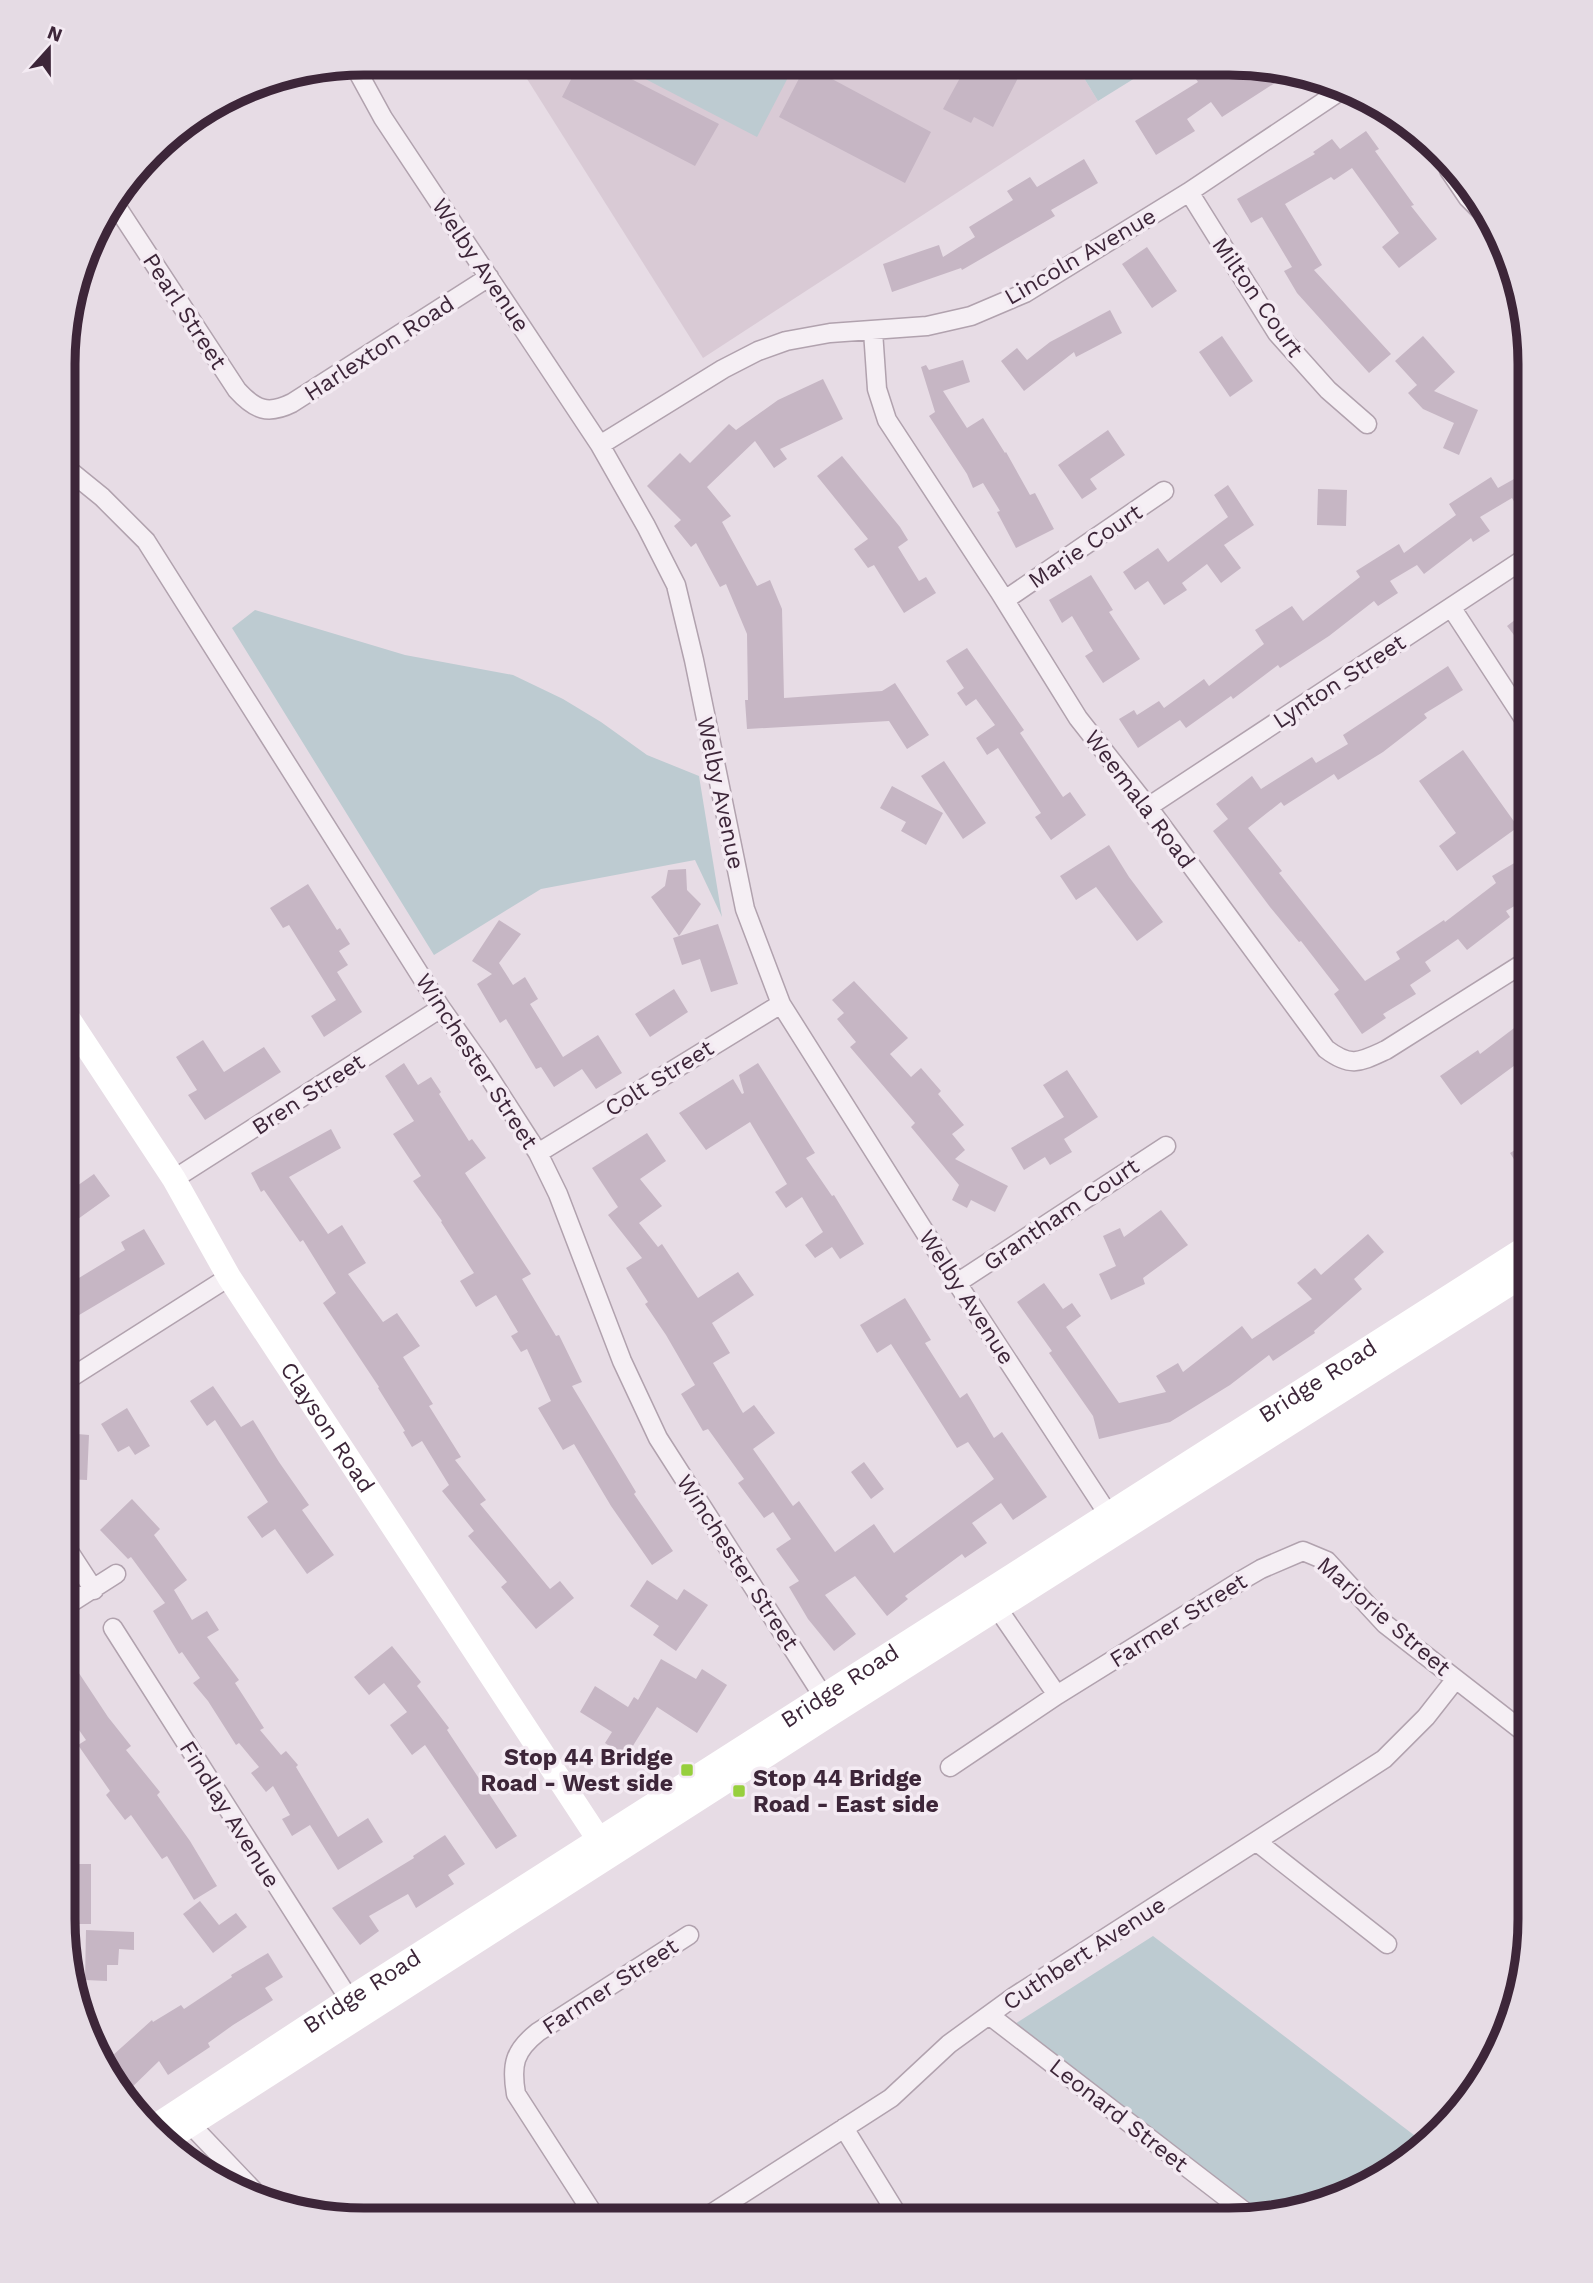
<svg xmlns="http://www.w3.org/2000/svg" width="1593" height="2283" font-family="'Work Sans',sans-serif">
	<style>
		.built { fill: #d9cad5 }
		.park { fill: #bdcbd1 }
		.building { fill: #c6b6c4 }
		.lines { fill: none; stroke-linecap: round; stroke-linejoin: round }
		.street-casing { stroke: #b1a2ae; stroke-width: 21 }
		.street { stroke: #f5eff4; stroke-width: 18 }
		.secondary { stroke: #fff; stroke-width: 24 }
		.poi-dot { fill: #97cf3d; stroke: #f4ebf3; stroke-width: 2.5 }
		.labels { text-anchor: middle; stroke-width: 7; stroke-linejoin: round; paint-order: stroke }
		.street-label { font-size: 23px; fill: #3d2639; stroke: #f4ebf3 }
		.poi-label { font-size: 23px; font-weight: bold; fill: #3d2639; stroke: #f4ebf3; text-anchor: end }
		.rim { fill: none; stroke: #3d2639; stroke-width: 9 }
	</style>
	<rect width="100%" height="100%" fill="#e7dce5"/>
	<path class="built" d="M517 63 1076 65 1098 101 703 358Z"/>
	<path class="park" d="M633 64H795L757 137 630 71Z
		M1076 65H1156L1098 101Z
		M255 610 405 655 513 675 563 699 601 722 647 755 699 776 722 917 695 860 541 889 434 955 232 628Z
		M1153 1936 1427 2145 1362 2189 1250 2215 1007 2029Z"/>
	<path class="building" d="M579 64H602L719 124 695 166 562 97Z
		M806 65 931 132 905 183 779 117Z
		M967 65H1004L1020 74 993 127 974 117 971 123 943 109Z
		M1201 65 1269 66 1292 72 1222 117 1211 102 1187 119 1195 131 1156 155 1135 121 1198 82 1191 72Z
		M1366 131 1379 149 1375 151 1414 205 1411 206 1437 239 1399 268 1382 247 1399 233 1352 168 1334 180 1331 177 1285 204 1322 265 1314 270 1391 354 1369 373 1297 293 1284 271 1292 267 1262 217 1251 223 1237 199 1315 154 1313 152 1332 139 1340 149Z
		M1084 159 1098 183 1051 210 1055 216 962 270 961 268 892 292 883 264 939 245 943 257 975 237 969 227 1013 200 1007 191 1030 177 1037 187Z
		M1147 247 1177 291 1152 308 1122 264Z
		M1110 310 1122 333 1076 357 1074 352 1024 391 1001 361 1017 348 1027 360 1050 342Z
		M1222 336 1253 381 1230 397 1199 352Z
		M1423 336 1455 372 1434 391 1478 410 1459 455 1443 448 1454 423 1423 409 1408 393 1417 385 1395 361Z
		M963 360 970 382 943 391 967 428 983 418 1005 453 1006 452 1030 495 1035 493 1054 529 1016 548 997 512 1000 511 983 483 973 488 967 474 929 416 935 412 921 367 926 365 929 370Z
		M823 379 843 419 780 449 787 459 774 468 755 441 707 487 731 516 722 522 757 586 770 580 782 609 784 698 882 691 895 683 929 735 907 749 889 721 747 729 745 700H748L747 634 726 584 720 587 696 543 691 547 674 526 681 520 647 486 680 453 690 463 729 424 736 430 778 400Z
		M1108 430 1125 455 1090 479 1097 489 1082 499 1058 465Z
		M842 456 900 527 908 540 898 547 919 581 926 577 936 593 904 613 874 565 868 568 854 549 868 539 817 476Z
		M1530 470V501L1518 508 1512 498 1480 517 1490 531 1473 542 1471 538 1424 574 1417 565 1390 581 1398 593 1378 606 1374 601 1329 636 1280 668 1278 665 1233 699 1231 696 1186 728 1180 720 1138 748 1119 719 1134 710 1137 715 1159 701 1164 708 1204 679 1209 686 1264 644 1255 630 1292 606 1303 621 1360 577 1356 571 1399 544 1404 553 1456 515 1449 504 1491 477 1498 488Z
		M1228 485 1254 525 1224 545 1241 568 1221 583 1207 564 1182 583 1187 590 1164 605 1148 581 1135 590 1123 572 1158 548 1168 562 1228 517 1214 495Z
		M1318 489 1347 490 1346 526 1317 525Z
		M1091 575 1113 610 1109 612 1140 659 1103 683 1085 656 1093 651 1072 616 1062 623 1049 600Z
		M1530 608V656L1507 626Z
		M967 648 1024 730 1020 733 1063 797 1070 792 1086 815 1051 840 1035 817 1041 813 998 748 987 755 976 738 995 725 976 699 966 706 957 693 964 688 946 661Z
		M1448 666 1463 690 1424 714 1427 718 1383 752 1338 780 1334 774 1284 806 1281 802 1248 828 1282 871 1279 873 1365 981 1400 959 1396 952 1444 920 1445 922 1496 883 1492 876 1530 854V897L1506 911 1510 917 1467 950 1458 939 1425 962 1431 971 1410 985 1416 994 1383 1014 1386 1018 1362 1034 1334 994 1339 990 1301 941 1299 942 1270 907 1213 831 1228 819 1216 804 1252 776 1261 789 1312 757 1316 763 1348 744 1343 735Z
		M1463 750 1518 827 1457 871 1439 846 1456 833 1419 781Z
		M944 761 986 823 963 839 921 776Z
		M892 786 943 813 926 845 901 831 906 822 880 808Z
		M1109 845 1129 877 1163 922 1137 941 1096 887 1076 900 1060 876Z
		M686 869 687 890 701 904 679 936 651 897 665 886 668 870Z
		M308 884 337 930 340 928 350 944 339 951 348 965 337 972 362 1012 324 1037 311 1016 336 1000 289 925 283 928 270 908Z
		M499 920 521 934 499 963 513 985 525 977 538 999 530 1004 563 1057 598 1035 622 1073 596 1089 582 1069 554 1087 541 1067 536 1069 506 1019 500 1023 477 984 492 974 472 961Z
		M718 924 738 984 711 992 700 959 682 965 673 938Z
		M854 981 908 1038 890 1054 911 1077 921 1068 941 1091 938 1094 964 1125 952 1134 965 1150 955 1159 1008 1186 995 1212 971 1200 967 1208 952 1200 959 1185 911 1127 915 1123 850 1047 856 1042 837 1019 844 1013 832 1000Z
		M674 989 688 1012 650 1037 635 1014Z
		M1530 1016V1054L1461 1105 1440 1076 1478 1050 1480 1054Z
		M203 1040 224 1072 264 1047 281 1072 205 1120 188 1095 197 1090 176 1057Z
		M404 1063 418 1085 431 1077 441 1092 439 1094 469 1141 472 1139 486 1158 465 1173 531 1274 522 1279 556 1336 559 1335 582 1382 572 1386 636 1492 634 1494 673 1551 652 1565 611 1506 574 1444 563 1450 538 1408 551 1401 527 1349 521 1352 511 1336 518 1332 496 1295 476 1307 460 1281 474 1273 441 1222 442 1221 413 1181 421 1176 393 1134 414 1121 385 1076Z
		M758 1063 815 1153 806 1158 832 1196 834 1195 864 1244 840 1259 832 1247 815 1258 805 1245 823 1232 802 1197 786 1208 775 1192 787 1184 750 1122 706 1150 679 1113 733 1079 742 1094 744 1093 739 1075Z
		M1067 1070 1098 1117 1064 1139 1072 1152 1050 1165 1045 1157 1024 1170 1011 1148 1064 1117 1043 1085Z
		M331 1129 341 1148 289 1177 328 1234 342 1225 366 1263 348 1274 383 1322 397 1313 420 1346 403 1357 433 1404 429 1406 461 1457 455 1460 486 1500 480 1504 550 1589 560 1581 574 1598 536 1629 501 1587 507 1582 468 1536 474 1531 442 1491 449 1485 422 1441 412 1447 403 1432 405 1431 378 1388 379 1387 323 1303 336 1293 303 1240 300 1242 264 1190 261 1192 251 1173Z
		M647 1133 666 1161 640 1179 662 1206 639 1223 658 1247 662 1244 698 1298 738 1272 754 1295 712 1323 730 1353 713 1363 743 1413 754 1405 775 1433 753 1449 793 1506 799 1501 835 1552 874 1524 894 1553 994 1479 968 1442 957 1448 891 1344 877 1353 860 1325 905 1298 931 1340 925 1343 960 1398 967 1393 994 1438 1002 1432 1047 1497 1013 1520 1001 1503 972 1523 987 1543 965 1558 962 1554 905 1596 908 1599 887 1616 855 1576 825 1595 856 1634 834 1651 808 1619 789 1587 799 1581 776 1549 791 1539 773 1512 764 1518 738 1483 744 1479 708 1429 703 1431 681 1394 695 1385 666 1335 645 1304 648 1302 626 1268 642 1258 608 1215 618 1207 592 1168Z
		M1530 1141V1184L1510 1153Z
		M94 1174 110 1196 71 1224 64 1214V1195Z
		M1161 1210 1188 1245 1143 1278 1145 1284 1111 1300 1099 1274 1116 1266 1103 1236 1120 1228 1124 1237Z
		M144 1229 165 1264 64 1324V1287L125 1250 121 1242Z
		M1368 1234 1384 1252 1354 1279 1362 1289 1314 1331 1315 1333 1273 1361 1269 1355 1230 1385 1170 1422 1099 1439 1093 1416 1049 1353 1052 1351 1017 1302 1044 1283 1063 1309 1072 1303 1081 1316 1066 1327 1119 1403 1166 1392 1156 1376 1178 1363 1183 1372 1242 1326 1252 1339 1312 1299 1297 1283 1315 1268 1321 1275Z
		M213 1386 241 1427 253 1420 279 1462 309 1505 302 1510 334 1555 307 1574 275 1529 262 1538 247 1517 268 1502 215 1420 207 1426 190 1401Z
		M127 1408 150 1446 135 1455 129 1446 118 1452 101 1424Z
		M66 1433 89 1435 87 1480 64 1479Z
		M864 1462 884 1489 871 1499 851 1472Z
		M132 1499 160 1529 154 1535 187 1580 174 1590 192 1620 207 1611 219 1630 207 1637 239 1680 235 1683 264 1728 260 1730 281 1755 286 1751 298 1765 296 1767 338 1837 368 1818 383 1842 338 1870 310 1825 292 1836 282 1819 290 1815 273 1786 266 1792 251 1773 259 1767 239 1743 236 1745 208 1701 193 1683 200 1678 182 1652 179 1654 153 1611 165 1603 131 1557 128 1559 100 1530Z
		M647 1580 677 1600 684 1589 708 1605 676 1651 653 1635 659 1626 630 1606Z
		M392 1646 421 1682 417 1686 449 1728 447 1730 517 1836 496 1849 425 1745 412 1755 390 1725 407 1712 384 1683 369 1695 354 1677Z
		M63 1649 108 1717 131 1746 126 1750 160 1792 157 1795 190 1841 217 1886 194 1900 167 1856 162 1859 131 1815 125 1820 106 1795 110 1791 78 1745 86 1740 63 1707Z
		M661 1659 696 1679 702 1669 727 1685 697 1733 657 1707 626 1757 605 1743 612 1732 580 1712 595 1686 628 1707 634 1697 638 1700Z
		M445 1835 465 1864 448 1875 454 1884 416 1908 408 1894 369 1916 379 1931 360 1945 332 1908 414 1858 413 1856Z
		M70 1864H91V1924H64L63 1878H70Z
		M200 1901 219 1925 236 1913 247 1927 213 1953 183 1914Z
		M86 1930 134 1932V1950L119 1949 118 1965H107V1981L85 1980Z
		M268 1953 283 1977 265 1988 273 2000 233 2025 208 2043 210 2047 168 2075 159 2061 123 2096 102 2065 152 2020 153 2022 181 2005 184 2009 232 1977 231 1975Z"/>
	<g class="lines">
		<defs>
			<path id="street" d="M354 65 383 118 600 445 646 526 676 585 694 660 745 909 781 1004 957 1283 1108 1514
				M1449 170 1468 198 1487 217
				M1189 192 1277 333 1328 390 1367 424
				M113 201 237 390C255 410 268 415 292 403L489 277
				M873 331 877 389 887 420 999 591 1078 718 1148 807 1326 1049C1351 1068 1360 1062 1386 1050L1530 959
				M600 445 723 369 758 351 786 341 830 333 927 326 971 316 1025 293 1189 192 1346 87
				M65 467 102 497 146 541 441 1008 484 1069 538 1153 558 1194 622 1361 658 1438 823 1696
				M1005 600 1164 491
				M1451 607 1530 728
				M1148 807 1530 555
				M538 1153 781 1004
				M174 1179 441 1008
				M957 1283 1166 1146
				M64 1382 229 1277
				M64 1544 94 1590
				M69 1604 116 1574
				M998 1609 1057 1695
				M113 1628 349 1999
				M950 1767 1057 1695 1242 1580 1261 1569 1303 1551 1327 1561 1385 1624 1529 1736
				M1257 1842 1387 1944
				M989 2015 1249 2215
				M191 2125 253 2190
				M844 2128 900 2219
				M596 2218 516 2094C511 2065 514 2051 538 2032L689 1935
				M703 2219 891 2098 949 2044 1015 1996 1384 1759 1426 1717 1455 1680"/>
		</defs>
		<use href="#street" class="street-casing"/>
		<use href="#street" class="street"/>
		<g class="secondary">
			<path id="s1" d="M64 1012 174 1179 229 1277 607 1852"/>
			<path id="s2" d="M151 2129 349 1999 1530 1245"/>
			<path d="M165 2141 834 1712 1530 1271"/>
		</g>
	</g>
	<g class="poi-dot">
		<rect x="680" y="1763" width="14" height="14" rx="3.5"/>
		<rect x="732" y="1784" width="14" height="14" rx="3.5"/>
	</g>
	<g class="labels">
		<g class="street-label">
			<text transform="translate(1080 256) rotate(-30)" y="8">Lincoln Avenue</text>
			<text transform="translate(481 265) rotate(56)" y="8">Welby Avenue</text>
			<text transform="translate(1258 297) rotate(55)" y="8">Milton Court</text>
			<text transform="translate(185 311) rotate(57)" y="8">Pearl Street</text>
			<text transform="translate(379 348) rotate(-33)" y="8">Harlexton Road</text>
			<text transform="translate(1085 546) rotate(-34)" y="8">Marie Court</text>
			<text transform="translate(1339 681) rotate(-33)" y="8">Lynton Street</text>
			<text transform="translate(721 793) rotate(78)" y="8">Welby Avenue</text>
			<text transform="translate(1140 799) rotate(53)" y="8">Weemala Road</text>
			<text transform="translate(477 1061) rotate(57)" y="8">Winchester Street</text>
			<text transform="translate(659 1078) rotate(-32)" y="8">Colt Street</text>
			<text transform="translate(308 1094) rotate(-33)" y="8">Bren Street</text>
			<text transform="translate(1061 1214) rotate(-34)" y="8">Grantham Court</text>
			<text transform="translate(967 1297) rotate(57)" y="8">Welby Avenue</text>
			<text dy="8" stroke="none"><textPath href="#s2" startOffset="1386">Bridge Road</textPath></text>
			<text dy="8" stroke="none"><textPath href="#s1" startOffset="492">Clayson Road</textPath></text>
			<text transform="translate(738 1562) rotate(57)" y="8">Winchester Street</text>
			<text transform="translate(1384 1616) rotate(41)" y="8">Marjorie Street</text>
			<text transform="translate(1178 1620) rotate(-32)" y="8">Farmer Street</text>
			<text dy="8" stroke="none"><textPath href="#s2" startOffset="819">Bridge Road</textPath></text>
			<text transform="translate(230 1814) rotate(58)" y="8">Findlay Avenue</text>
			<text transform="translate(1084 1953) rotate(-33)" y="8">Cuthbert Avenue</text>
			<text transform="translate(610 1986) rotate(-33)" y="8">Farmer Street</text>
			<text dy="8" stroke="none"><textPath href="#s2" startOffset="252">Bridge Road</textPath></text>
			<text transform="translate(1119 2115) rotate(38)" y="8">Leonard Street</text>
		</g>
		<g class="poi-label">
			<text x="673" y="1765">Stop 44 Bridge<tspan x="673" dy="26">Road - West side</tspan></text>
			<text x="753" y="1786" text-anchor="start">Stop 44 Bridge<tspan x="753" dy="26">Road - East side</tspan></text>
		</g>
	</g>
	<path d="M0 0H1593V2283H0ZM364 75H1229A289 289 0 0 1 1518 364V1919A289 289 0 0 1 1229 2208H364A289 289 0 0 1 75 1919V364A289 289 0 0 1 364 75Z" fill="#e5dbe4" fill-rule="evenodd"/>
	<path class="rim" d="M364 75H1229A289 289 0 0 1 1518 364V1919A289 289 0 0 1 1229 2208H364A289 289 0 0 1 75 1919V364A289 289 0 0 1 364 75Z"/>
	<g transform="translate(49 49) rotate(21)" stroke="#f4ebf3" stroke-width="5" paint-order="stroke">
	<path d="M0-5L12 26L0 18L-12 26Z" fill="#3d2639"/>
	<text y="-10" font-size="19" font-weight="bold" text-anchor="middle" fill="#3d2639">N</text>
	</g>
</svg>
